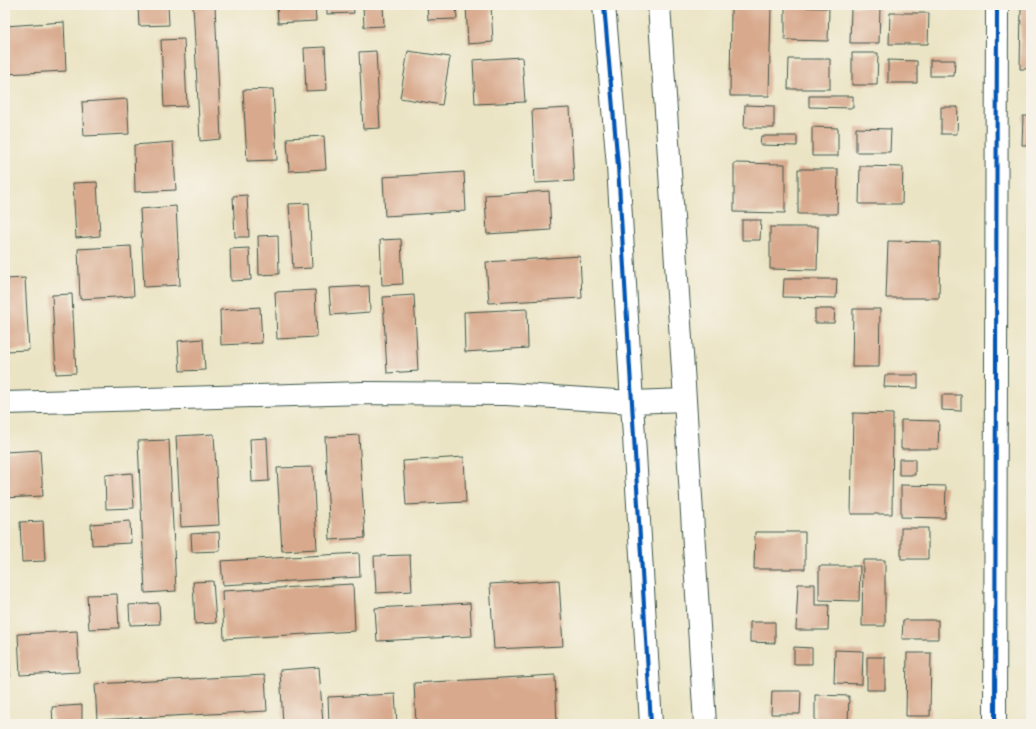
<svg xmlns="http://www.w3.org/2000/svg" width="1036" height="729" font-family="Itim,sans-serif">
	<style>
		.building { fill: #d8a98c }
		.lines { fill: none; stroke-linecap: round; stroke-linejoin: round }
		.minor-casing { stroke: #3e564a; stroke-width: 24 }
		.minor { stroke: #fff; stroke-width: 22 }
		.cycleway-casing { stroke: #f7f3e8; stroke-width: 6 }
		.cycleway { stroke: #0057b8; stroke-width: 4 }
	</style>
	<rect width="100%" height="100%" fill="#f7f3e8"/>
	<filter id="ink" filterUnits="userSpaceOnUse"><feTurbulence type="fractalNoise" baseFrequency=".025" numOctaves="2"/><feDisplacementMap in="SourceGraphic" scale="8" xChannelSelector="R" yChannelSelector="G"/><feConvolveMatrix kernelMatrix="1 2 1 2 8 2 1 2 1" color-interpolation-filters="sRGB"/></filter>
	<filter id="wash" filterUnits="userSpaceOnUse"><feTurbulence type="fractalNoise" baseFrequency=".012" numOctaves="4" result="noise"/><feDisplacementMap in="SourceGraphic" scale="16" xChannelSelector="R" yChannelSelector="G"/><feGaussianBlur stdDeviation="0.9" result="paint"/><feColorMatrix in="noise" values="0 0 0 0 0 0 0 0 0 0 0 0 0 0 0 0 0 1.4 0 .05"/><feComposite in="paint" operator="in"/></filter>
	<g filter="url(#wash)">
		<rect width="100%" height="100%" fill="#ebe4c4"/>
		<g id="blocks">
			<path class="building" d="M138 5H168L169 25 139 26Z
				M193 5H215L221 139 200 141Z
				M277 5H315L316 21 278 23Z
				M327 5H353L354 13 327 14Z
				M363 5H383L384 26 364 27Z
				M427 5H456L457 19 428 20Z
				M466 5H491L493 42 468 44Z
				M1021 5H1031V69H1020Z
				M731 6 771 7 769 96H730Z
				M785 7 829 8 828 41 785 40Z
				M851 7H880L879 43H850Z
				M890 13H929L928 44H889Z
				M64 22 66 71 5 74V26Z
				M184 39 187 106 164 107 161 40Z
				M325 47 327 90 306 91 304 48Z
				M376 51 380 128 363 129 359 52Z
				M408 51 450 57 442 105 400 98Z
				M852 53H878L877 85H852Z
				M522 57 525 102 475 104 473 60Z
				M789 59H830V89H788Z
				M888 60 917 61V83H888Z
				M930 60H955L954 76H930Z
				M273 89 277 160 247 161 243 90Z
				M809 96H853V108L809 107Z
				M127 99 129 134 84 136 82 102Z
				M745 105 774 106V128H744Z
				M941 107H958L957 134H941Z
				M570 108 574 181 535 183 532 110Z
				M1023 116H1031V145H1022Z
				M812 127 838 128V156H812Z
				M856 128 891 129 890 152H856Z
				M324 136 326 169 289 171 287 138Z
				M761 136H797V146L760 145Z
				M173 142 176 190 135 192 134 145Z
				M734 163 785 164V213L734 212Z
				M860 166 903 167 902 204H859Z
				M798 169H838L837 214H798Z
				M464 172 466 211 385 216 383 177Z
				M97 182 100 236 76 238 73 183Z
				M549 191 551 230 487 234 485 195Z
				M247 195 249 237H235L233 196Z
				M309 203 312 268 293 269 289 204Z
				M176 206 180 285 144 287 140 209Z
				M742 220H761L760 240H742Z
				M770 227H818L817 270 770 269Z
				M278 235 279 274 259 275 258 236Z
				M401 239 403 284 382 285 380 240Z
				M888 241 940 242 939 298H886Z
				M131 246 134 296 80 299 78 249Z
				M249 248 251 280 231 281 230 249Z
				M580 256 582 298 489 303 486 262Z
				M25 278 29 350 5 351V279Z
				M784 279H837L836 298 783 297Z
				M369 286 370 312 331 315 329 288Z
				M315 290 317 337 277 339 275 292Z
				M72 294 76 373 56 374 52 295Z
				M414 295 418 371 387 373 383 297Z
				M260 307 262 343 221 345 220 310Z
				M527 309 528 348 465 352 464 312Z
				M815 309H835L834 323H815Z
				M853 309H880L879 367H852Z
				M203 339 205 370 180 371 178 341Z
				M885 375H918V388L884 387Z
				M942 395H961V411L942 410Z
				M853 413 893 414 892 514H851Z
				M901 420 939 421 938 449H901Z
				M214 434 219 525 181 527 176 436Z
				M359 435 365 538 330 540 325 437Z
				M267 438 269 481 252 482 250 439Z
				M169 440 176 591 145 593 138 441Z
				M40 450 43 496 5 498V452Z
				M464 457 466 502 406 505 403 461Z
				M899 459H915V475H899Z
				M313 467 317 549 282 551 277 468Z
				M132 473 134 508 106 509 105 475Z
				M901 485 946 486 945 518 901 517Z
				M43 521 45 561 22 562 20 522Z
				M130 521 131 543 92 545 91 524Z
				M901 528H928V559H901Z
				M219 532 220 551 192 552 191 534Z
				M755 532H805V569H754Z
				M359 553 360 577 223 585 221 561Z
				M410 555 412 591 376 593 374 556Z
				M863 560H885V626H862Z
				M819 566H860L859 601 819 600Z
				M559 580 563 646 494 649 490 584Z
				M213 581 216 623 195 624 193 582Z
				M353 584 355 631 224 639 222 591Z
				M798 584H815V605H829L828 630H796Z
				M117 594 119 628 89 629 87 595Z
				M5 601H6L10 677H5Z
				M159 603 160 624 130 625 129 605Z
				M470 603 472 636 377 641 375 608Z
				M903 620H938V639H902Z
				M750 622H775V643L750 642Z
				M77 631 79 672 20 675 18 634Z
				M794 647 812 648V664H794Z
				M835 650 863 651 862 684 834 683Z
				M907 653H931L930 716H906Z
				M867 657H885V690H867Z
				M319 667 323 724H283L280 670Z
				M265 675 267 711 97 720 95 684Z
				M555 675 557 724H416L414 683Z
				M772 691H801L800 714H771Z
				M395 694 397 724H329L328 697Z
				M815 695 849 696 848 723H815Z
				M82 705V724H53L52 707Z
				M920 721H939V724H920Z"/>
		</g>
	</g>
	<g filter="url(#ink)">
		<use href="#blocks" fill-opacity="0" stroke="#3e564a" stroke-width="1"/>
		<g class="lines">
			<defs>
				<path id="minor" d="M604 5 618 166 651 724
					M659 5 685 400 705 724
					M5 403 364 393 506 394 632 402 685 400
					M995 724 997 5"/>
			</defs>
			<use href="#minor" class="minor-casing"/>
			<use href="#minor" class="minor"/>
			<defs>
				<path id="cycleway" d="M604 5 618 166 651 724
					M995 724 997 5"/>
			</defs>
			<use href="#cycleway" class="cycleway-casing"/>
			<use href="#cycleway" class="cycleway"/>
		</g>
	</g>
	<rect width="1036" height="729" fill="none" stroke="#f7f3e8" stroke-width="20"/>
</svg>
